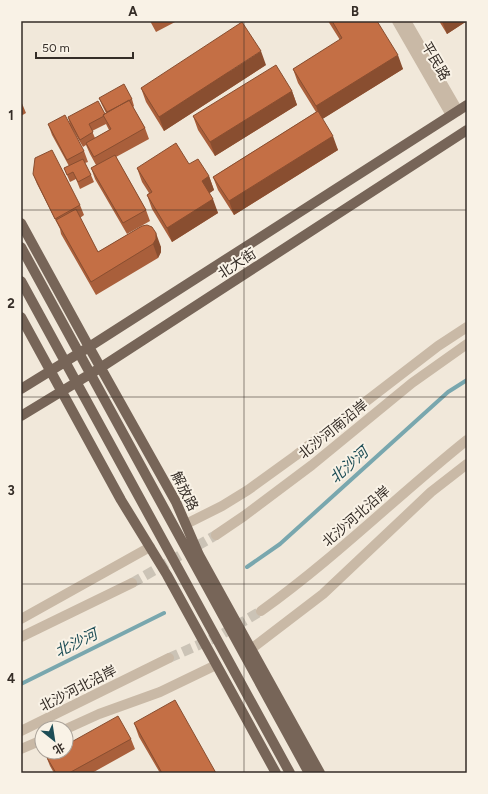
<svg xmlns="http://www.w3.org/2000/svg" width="488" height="794" font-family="Figtree,'Noto Sans SC',sans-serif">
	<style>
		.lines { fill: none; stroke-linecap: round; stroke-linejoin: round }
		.stream { stroke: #79a7ae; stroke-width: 4 }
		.tertiary-tunnel { stroke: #cbc3b6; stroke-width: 10; stroke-dasharray: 10 5; stroke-linecap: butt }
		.minor { stroke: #c9b9a6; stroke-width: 10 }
		.tertiary { stroke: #c9b9a6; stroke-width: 10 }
		.primary { stroke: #776558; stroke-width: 10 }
		.wall { fill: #a95f3b; fill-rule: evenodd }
		.shaded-wall { fill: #894e30 }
		.building { fill: #c46f45; stroke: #894e30 }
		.grid { fill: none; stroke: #352d27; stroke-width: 1; stroke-opacity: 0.55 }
		.labels { text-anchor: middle; stroke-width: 4; stroke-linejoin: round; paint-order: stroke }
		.street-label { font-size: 14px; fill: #352d27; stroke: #f9f2e6 }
		.water-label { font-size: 15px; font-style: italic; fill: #1d4d56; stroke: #f9f2e6 }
		.neatline { fill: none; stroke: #352d27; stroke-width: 1.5 }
		.grid-label { font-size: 13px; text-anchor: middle; font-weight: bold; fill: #352d27 }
	</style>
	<rect width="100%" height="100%" fill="#f1e8da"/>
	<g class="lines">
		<path class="stream" d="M247 567 280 544 448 392 467 380
			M21 684 164 613"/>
		<path class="tertiary-tunnel" d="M132 583 216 535
			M169 658 219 636 261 611"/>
		<path class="minor" d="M397 21 451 115
			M406 21 458 111"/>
		<path class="tertiary" d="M186 524 222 506 248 490 295 456 438 346 467 327
			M216 535 244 516 312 465 412 383 467 344
			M261 611C334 559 397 496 467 440
			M21 619 150 547
			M21 637 132 583
			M251 649 323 594 431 492 467 464
			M66 729 99 714 160 692 216 665
			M21 731 169 658
			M21 749 42 740"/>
		<path class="primary" d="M21 223 89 347 176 502 199 555 320 773
			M21 247 309 773
			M21 281 290 773
			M21 317 121 500 167 575 276 773
			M21 389 89 347 467 105
			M21 416 100 368 467 130"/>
	</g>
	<path class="wall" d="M150 21H177L156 32Z
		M328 21H377L403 69 322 119 338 150 234 215 218 190 213 177 316 112 298 83 293 69 340 40Z
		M439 21H467L447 34Z
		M266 65 164 131 146 102 141 88Z
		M292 91 297 105 215 156 198 130 193 116Z
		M99 98 132 99 134 106 133 107 145 128 149 139 116 157 146 210 150 221 127 234 95 179 91 168 96 165 90 154 86 145 83 147 70 125 68 117 105 114 106 113 102 105ZM106 124 109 130 95 138 92 131Z
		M21 101 26 113 21 116Z
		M48 124 84 151 88 162 85 163 91 175 94 182 80 189 76 179 70 182 64 168 69 166 52 135Z
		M137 168 209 176 214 190 209 193 218 213 172 242 152 209 147 195 149 193 142 182Z
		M33 174 80 205 84 215 80 218 98 252 142 226 161 247V252L158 258 96 295 61 234 60 229 37 184Z
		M134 723 216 773H160L139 737Z
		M131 739 135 749 92 773H54L50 766 46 756Z"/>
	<path class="shaded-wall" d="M442 21H467L447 34Z
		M261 51 266 65 164 131 159 117Z
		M398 55 403 69 321 120 316 106Z
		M292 91 297 105 215 156 210 142Z
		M333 136 338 150 234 215 229 201Z
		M209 176 214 190 207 195 202 181Z
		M213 199 218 213 172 242 167 228Z
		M156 233 161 247V252L158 258 153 244Z"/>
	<path class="building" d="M332 21H377L398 55 316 106 293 69 342 38Z
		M242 22 261 51 159 117 141 88Z
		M276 65 292 91 210 142 193 116Z
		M124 84 132 99 107 112 99 98Z
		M129 100 145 128 94 157 86 143 111 129 103 115Z
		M98 101 105 114 103 115 104 116 89 124 93 132 80 140 68 117Z
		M318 111 333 136 229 201 213 177Z
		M65 115 84 151 67 160 48 124Z
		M176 143 189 164 198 159 209 176 202 181 213 199 167 228 147 195 152 192 137 168Z
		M52 150 80 205 55 219 33 174 35 158Z
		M115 155 146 210 123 223 91 168Z
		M83 159 91 175 78 182 73 172 67 175 64 168Z
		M76 209 98 252 142 226 147 225 152 227 156 233V239L153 244 91 282 56 220Z
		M175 700 216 773H162L134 723Z
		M118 716 131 739 69 773H56L46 756 53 752H66V745Z"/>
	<path class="grid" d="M244 21V773M21 210H467M21 397H467M21 584H467"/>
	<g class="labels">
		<g class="street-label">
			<text transform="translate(436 61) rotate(60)" y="5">平民路</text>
			<text transform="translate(237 263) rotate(-33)" y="5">北大街</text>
			<text transform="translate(333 429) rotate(-39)" y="5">北沙河南沿岸</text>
			<text transform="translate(185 491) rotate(63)" y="5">解放路</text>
			<text transform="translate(356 516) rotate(-41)" y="5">北沙河北沿岸</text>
			<text transform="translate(78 688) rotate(-27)" y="5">北沙河北沿岸</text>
		</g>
		<g class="water-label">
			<text transform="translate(349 465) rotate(-42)" y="5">北沙河</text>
			<text transform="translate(76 643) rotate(-26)" y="5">北沙河</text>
		</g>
	</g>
	<rect width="488" height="794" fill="none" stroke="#f9f2e6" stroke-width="44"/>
	<g transform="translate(54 740) rotate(150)"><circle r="19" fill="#f9f2e6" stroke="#aba39a"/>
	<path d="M0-3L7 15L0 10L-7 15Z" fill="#1d4d56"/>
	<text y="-6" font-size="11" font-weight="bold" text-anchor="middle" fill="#352d27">北</text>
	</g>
	<path d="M36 52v6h97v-6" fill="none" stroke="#352d27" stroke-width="2"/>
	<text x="42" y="52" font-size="12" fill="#352d27" stroke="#f9f2e6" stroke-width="3" paint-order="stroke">50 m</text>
	<rect x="22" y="22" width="444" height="750" class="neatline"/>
	<g class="grid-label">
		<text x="133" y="16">A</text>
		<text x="355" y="16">B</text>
		<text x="11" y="120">1</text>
		<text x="11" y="308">2</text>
		<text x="11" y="495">3</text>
		<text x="11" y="683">4</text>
	</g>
</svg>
